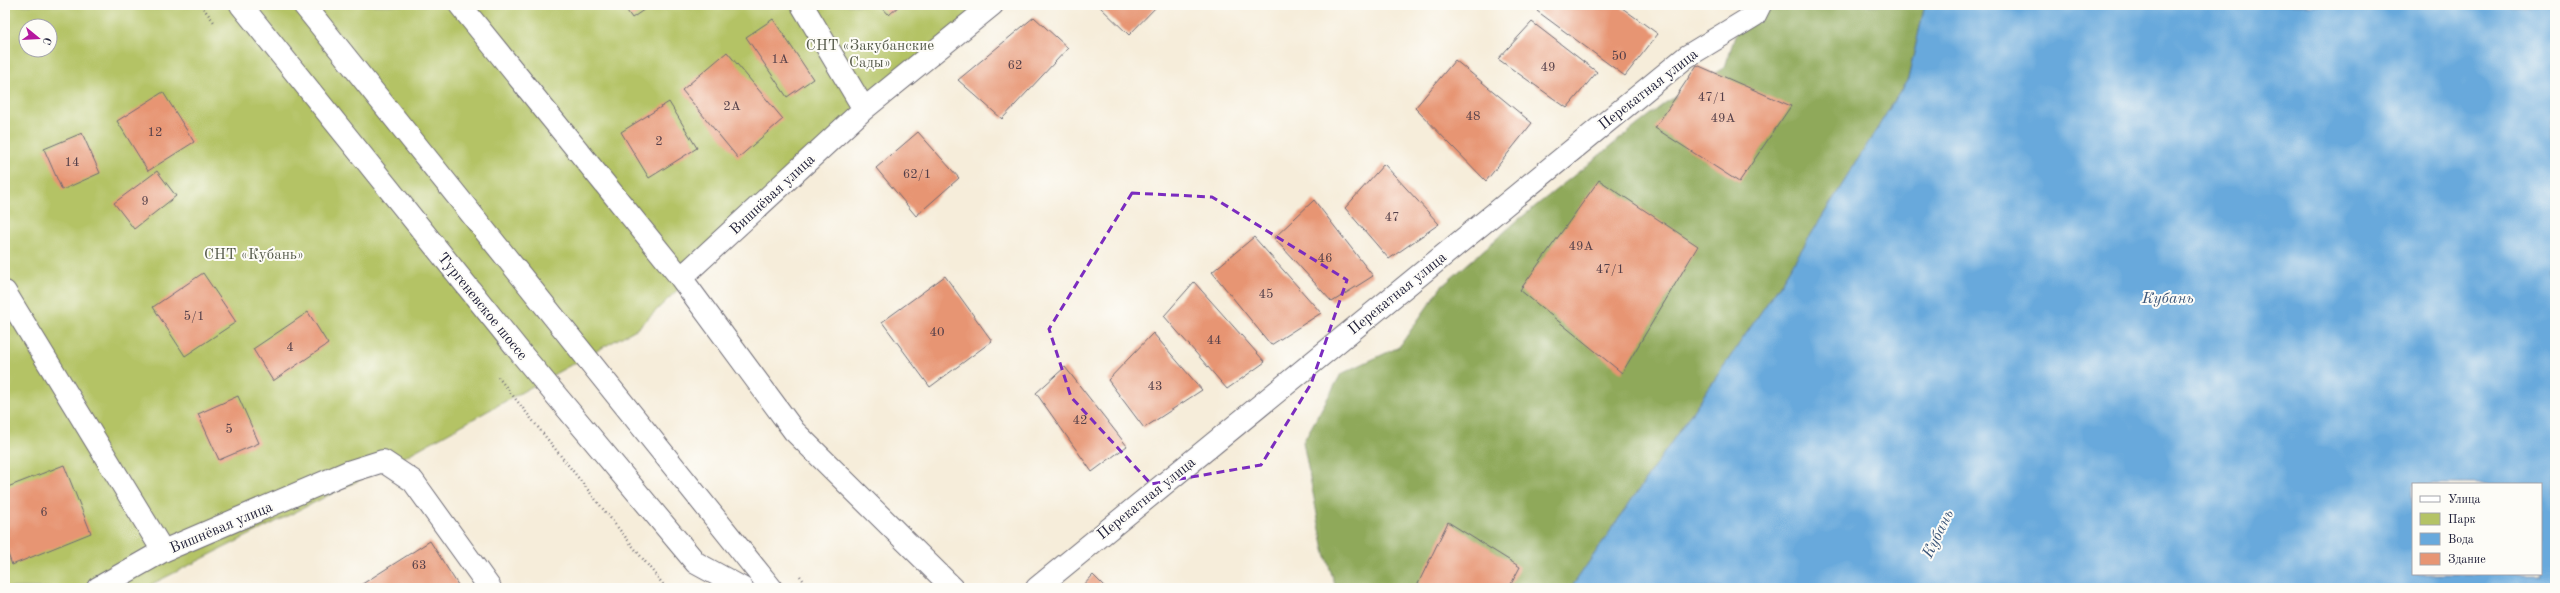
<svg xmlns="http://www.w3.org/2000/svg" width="2560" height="593" font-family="'Old Standard TT',serif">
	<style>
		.green { fill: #b4c365; stroke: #6b7250; fill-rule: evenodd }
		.forest { fill: #8fa95a; stroke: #58664a }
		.water { fill: #68a9dc; stroke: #45668c; fill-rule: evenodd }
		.building { fill: #e79573 }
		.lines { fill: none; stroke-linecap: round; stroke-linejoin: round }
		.minor-casing { stroke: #6c6973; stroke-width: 24 }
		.highway-casing { stroke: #6c6973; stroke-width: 24 }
		.path { stroke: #6c6973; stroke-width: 2.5; stroke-dasharray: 1 3; stroke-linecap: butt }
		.minor { stroke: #fff; stroke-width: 22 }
		.highway { stroke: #fff; stroke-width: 22 }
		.marked { fill: none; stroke: #7b2cbf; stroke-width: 3; stroke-dasharray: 8 5; stroke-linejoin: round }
		.labels { text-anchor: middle; stroke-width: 4; stroke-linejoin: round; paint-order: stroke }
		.number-label { font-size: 13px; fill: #533f49 }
		.park-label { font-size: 15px; fill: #555a4a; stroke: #fdfcf7 }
		.street-label { font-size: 15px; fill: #22223b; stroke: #fdfcf7 }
		.water-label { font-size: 16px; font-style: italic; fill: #3e587b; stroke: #fdfcf7 }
	</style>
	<rect width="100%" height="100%" fill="#fdfcf7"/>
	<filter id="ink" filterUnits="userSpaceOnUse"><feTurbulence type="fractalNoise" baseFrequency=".025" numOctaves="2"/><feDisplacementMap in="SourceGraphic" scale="8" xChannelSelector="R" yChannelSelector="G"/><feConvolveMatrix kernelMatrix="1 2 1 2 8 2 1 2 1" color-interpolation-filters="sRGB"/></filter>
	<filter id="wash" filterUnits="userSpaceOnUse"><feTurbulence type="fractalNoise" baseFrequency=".012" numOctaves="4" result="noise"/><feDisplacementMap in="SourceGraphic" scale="16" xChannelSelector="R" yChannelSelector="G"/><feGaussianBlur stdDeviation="0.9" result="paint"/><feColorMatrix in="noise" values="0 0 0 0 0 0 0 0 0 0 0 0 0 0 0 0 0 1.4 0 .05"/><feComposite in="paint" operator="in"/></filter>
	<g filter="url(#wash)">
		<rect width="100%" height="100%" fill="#f6edda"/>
		<path class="green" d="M5 5H1008L884 104 862 112 638 328 397 461 144 588H5ZM26 26H50V50H26Z"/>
		<path class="forest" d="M1745 5H1925L1908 79 1779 286 1571 588H1336L1324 550 1303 442 1341 374 1399 347 1441 287 1518 220 1665 103 1725 67Z"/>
		<path class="water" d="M1925 5H2555V588H1571L1779 286 1908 79ZM2413 484H2541V574H2413Z"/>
		<g id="blocks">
			<path class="building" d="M623 5H651L632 18Z
				M880 5H900L889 15Z
				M1098 5H1158L1129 35Z
				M1542 5H1618L1658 34 1625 76 1537 11Z
				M1034 17 1068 48 1002 119 958 80Z
				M773 19 813 79 787 97 746 37Z
				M1532 22 1597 72 1567 108 1498 59Z
				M727 52 783 119 738 158 682 90Z
				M1455 60 1532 123 1486 181 1415 108Z
				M1697 65 1791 106 1739 182 1655 128Z
				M163 92 194 142 148 171 117 121Z
				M669 102 697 148 649 178 621 132Z
				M918 132 959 178 916 216 876 168Z
				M82 133 100 173 62 190 44 149Z
				M1384 164 1439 224 1389 259 1345 208Z
				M157 171 176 196 134 229 114 203Z
				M1599 180 1698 246 1622 373 1520 290Z
				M1314 200 1373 276 1332 302 1274 238Z
				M1254 237 1321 313 1271 345 1212 272Z
				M203 273 236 322 185 356 153 307Z
				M945 276 992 341 930 387 882 322Z
				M1194 282 1265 362 1227 389 1164 316Z
				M308 312 328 344 273 381 253 349Z
				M1153 333 1202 390 1144 428 1108 380Z
				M1065 367 1127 446 1092 472 1036 393Z
				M238 396 259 443 219 460 198 414Z
				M64 465 91 533 12 565 5 546V488Z
				M1448 522 1520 567 1509 588H1416Z
				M430 541 460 588H356Z
				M1093 575 1106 588H1081Z"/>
		</g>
	</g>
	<g filter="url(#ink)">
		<use href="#blocks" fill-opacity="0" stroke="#6c6973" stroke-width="1"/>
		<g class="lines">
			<defs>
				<path id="minor" d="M460 5 681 278 794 431 953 588
					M802 5 864 109
					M681 278 864 109 992 5
					M5 292 163 551
					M98 588 163 551 348 472 383 461 413 481 490 588
					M1037 588 1686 57 1755 15 1760 5"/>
				<path id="highway" d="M241 5 524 357 696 563 742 588
					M304 5 771 588"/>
			</defs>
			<use href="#minor" class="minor-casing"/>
			<use href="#highway" class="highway-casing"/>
			<path class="path" d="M201 5 214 22
				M498 377 666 588
				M800 576 809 588"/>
			<use href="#minor" class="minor"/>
			<use href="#highway" class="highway"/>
		</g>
	</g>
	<path class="marked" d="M1132 193 1212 197 1347 280 1311 384 1261 465 1151 484 1071 397 1049 329Z"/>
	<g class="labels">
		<g class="number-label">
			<text x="1619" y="60">50</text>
			<text x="780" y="63">1А</text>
			<text x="1015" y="69">62</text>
			<text x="1548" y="71">49</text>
			<text x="1712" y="101">47/1</text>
			<text x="732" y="110">2А</text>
			<text x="1473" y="120">48</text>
			<text x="1723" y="122">49А</text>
			<text x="155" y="136">12</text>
			<text x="659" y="145">2</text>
			<text x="72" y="166">14</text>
			<text x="917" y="178">62/1</text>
			<text x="145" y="205">9</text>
			<text x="1392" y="221">47</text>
			<text x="1581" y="250">49А</text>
			<text x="1325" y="262">46</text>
			<text x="1610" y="273">47/1</text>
			<text x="1266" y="298">45</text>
			<text x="194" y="320">5/1</text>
			<text x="937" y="336">40</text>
			<text x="1214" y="344">44</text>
			<text x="290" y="351">4</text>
			<text x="1155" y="390">43</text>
			<text x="1080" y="424">42</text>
			<text x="229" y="433">5</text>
			<text x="44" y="516">6</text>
			<text x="419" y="569">63</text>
		</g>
		<g class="park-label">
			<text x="870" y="50">СНТ «Закубанские<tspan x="870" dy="17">Сады»</tspan></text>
			<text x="254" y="259">СНТ «Кубань»</text>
		</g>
		<g class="street-label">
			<text transform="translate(1648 89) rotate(-38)" y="5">Перекатная улица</text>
			<text transform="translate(772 194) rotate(-43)" y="5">Вишнёвая улица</text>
			<text transform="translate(1397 293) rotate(-39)" y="5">Перекатная улица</text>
			<text transform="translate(483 306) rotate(51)" y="5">Тургеневское шоссе</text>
			<text transform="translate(1146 498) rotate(-39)" y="5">Перекатная улица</text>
			<text transform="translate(221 527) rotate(-23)" y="5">Вишнёвая улица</text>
		</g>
		<g class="water-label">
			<text x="2168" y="303">Кубань</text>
			<text transform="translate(1937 533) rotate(-64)" y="6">Кубань</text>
		</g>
	</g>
	<rect width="2560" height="593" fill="none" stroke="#fdfcf7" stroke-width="20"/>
	<rect x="2412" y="483" width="130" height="92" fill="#fdfcf7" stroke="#a5a5ac"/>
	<rect x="2420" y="496" width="20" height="6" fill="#ffffff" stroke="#a5a5ac"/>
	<text x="2448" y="503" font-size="12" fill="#22223b">Улица</text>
	<rect x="2420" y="513" width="20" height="12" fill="#b4c365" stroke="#a5a5ac"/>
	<text x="2448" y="523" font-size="12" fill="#22223b">Парк</text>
	<rect x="2420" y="533" width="20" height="12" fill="#68a9dc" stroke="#a5a5ac"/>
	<text x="2448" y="543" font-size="12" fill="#22223b">Вода</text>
	<rect x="2420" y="553" width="20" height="12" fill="#e79573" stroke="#a5a5ac"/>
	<text x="2448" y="563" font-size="12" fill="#22223b">Здание</text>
	<g transform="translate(38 38) rotate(108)"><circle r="19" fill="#fdfcf7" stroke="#a5a5ac"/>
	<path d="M0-3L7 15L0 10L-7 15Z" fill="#b5179e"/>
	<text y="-6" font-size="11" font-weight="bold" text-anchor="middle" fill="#22223b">С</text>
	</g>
</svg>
